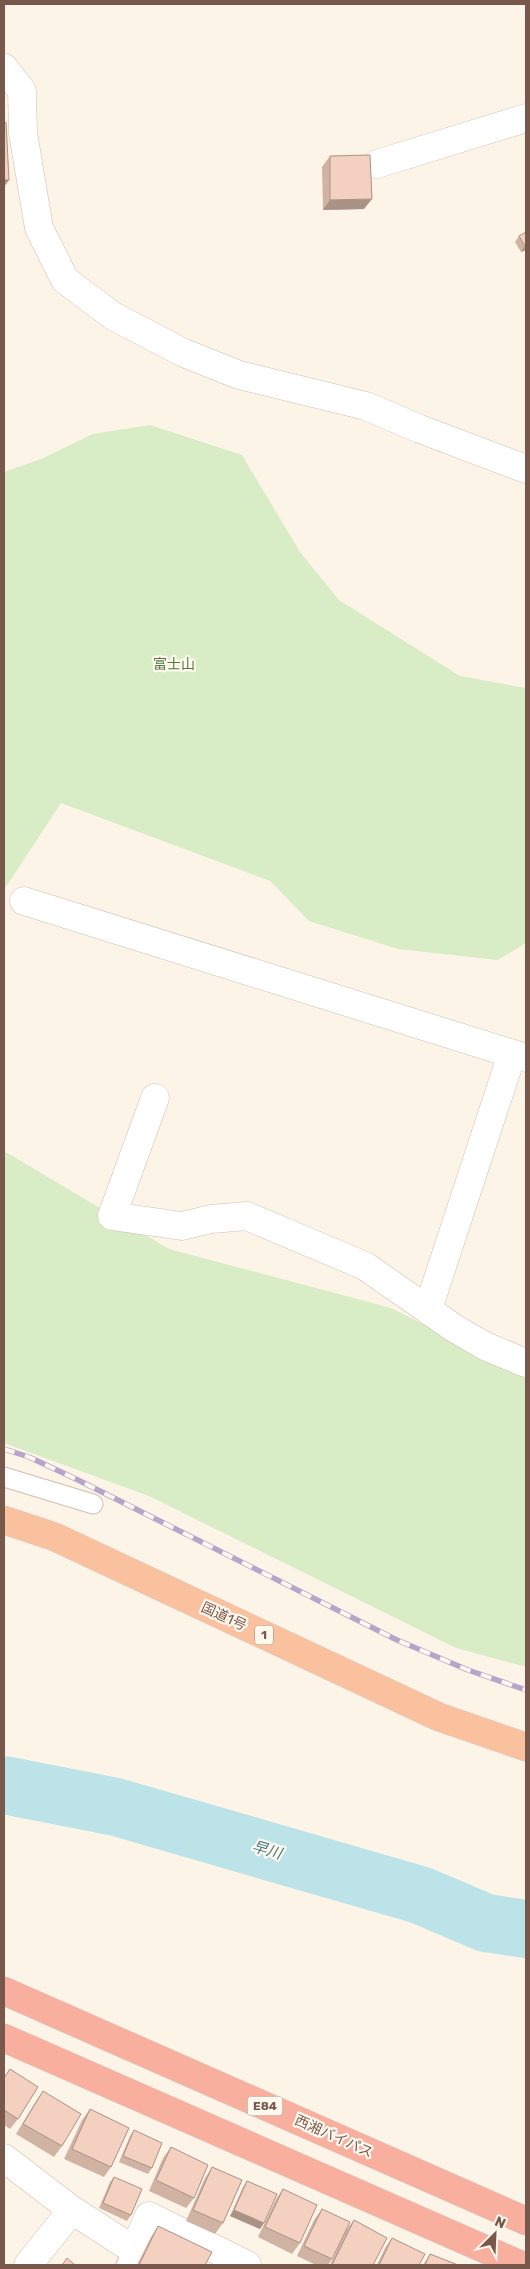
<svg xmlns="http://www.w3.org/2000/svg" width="530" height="2269" font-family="Rubik,'Noto Sans JP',sans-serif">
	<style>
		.green { fill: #d8ecc6 }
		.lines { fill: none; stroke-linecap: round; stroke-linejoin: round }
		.river { stroke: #bce4e8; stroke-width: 58 }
		.service-casing { stroke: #d2bdb0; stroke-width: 21 }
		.minor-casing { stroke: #d2bdb0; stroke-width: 29 }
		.trunk-casing { stroke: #d9d0cd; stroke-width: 29 }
		.motorway-casing { stroke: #d9d0cd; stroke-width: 29 }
		.service { stroke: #fff; stroke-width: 19 }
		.minor { stroke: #fff; stroke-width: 28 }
		.trunk { stroke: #fac19f; stroke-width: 28 }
		.motorway { stroke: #f8af9e; stroke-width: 28 }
		.rail-casing { stroke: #b6a5c8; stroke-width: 5.5 }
		.rail { stroke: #fff8ef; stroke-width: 4; stroke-dasharray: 11; stroke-linecap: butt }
		.wall { fill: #d1b3a4 }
		.shaded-wall { fill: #aa9286 }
		.building { fill: #f3d0bf; stroke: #aa9286 }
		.labels { text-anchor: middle; stroke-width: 4.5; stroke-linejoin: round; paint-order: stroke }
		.shield { fill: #fff8ef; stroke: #a0887c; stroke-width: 1 }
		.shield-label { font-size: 12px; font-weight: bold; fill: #78584b }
		.park-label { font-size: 14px; fill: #547940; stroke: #fff8ef }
		.street-label { font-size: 14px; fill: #78584b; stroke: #fff8ef }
		.water-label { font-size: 15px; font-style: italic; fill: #3e787e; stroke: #fff8ef }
	</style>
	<rect width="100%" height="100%" fill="#fdf4e8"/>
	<path class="green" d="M150 425 242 455 300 552 339 600 460 676 526 688V943L498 960 398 949 309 921 270 881 61 803 4 890V472L41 459 93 434Z
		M4 1151 169 1249 391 1308 526 1376V1667L456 1648 149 1496 4 1443Z"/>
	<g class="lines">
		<path class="river" d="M4 1785 116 1807 420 1895 486 1923 526 1929"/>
		<defs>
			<path id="service" d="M4 1477 93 1504
				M126 2265 134 2250"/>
			<path id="minor" d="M4 68 22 91 23 133 39 228 65 280 113 316 184 353 239 375 366 406 420 429 526 469
				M377 164 526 118
				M24 901 526 1058
				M155 1098 112 1216 182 1226 211 1219 247 1216 365 1266 454 1328 485 1346 526 1363
				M428 1309 512 1054
				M4 2158 72 2210 28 2265
				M72 2210 134 2250 149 2216 247 2265"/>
			<path id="trunk" d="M4 1520 55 1537 439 1717 526 1747"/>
			<path id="motorway" d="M4 1991 526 2221
				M4 2038 521 2265"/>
		</defs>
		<use href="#service" class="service-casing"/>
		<use href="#minor" class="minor-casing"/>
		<use href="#trunk" class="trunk-casing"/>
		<use href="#motorway" class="motorway-casing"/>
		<use href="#service" class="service"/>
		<use href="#minor" class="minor"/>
		<use href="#trunk" class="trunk"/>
		<use href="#motorway" class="motorway"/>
		<defs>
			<path id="rail" d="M4 1449 29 1457 76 1479 397 1640 468 1670 526 1690"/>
		</defs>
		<use href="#rail" class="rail-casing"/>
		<use href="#rail" class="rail"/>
	</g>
	<path class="wall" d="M330 156 364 209 323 210 322 167Z
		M526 232V250L521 252 515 242 519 236Z
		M4 2078 18 2119 10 2129 4 2125Z
		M43 2091 62 2146 54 2157 16 2134 36 2101Z
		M90 2109 111 2167 104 2177 64 2159 82 2120Z
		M134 2130 152 2168 148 2174 119 2162 130 2136Z
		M171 2147 194 2198 186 2208 149 2191 163 2158Z
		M212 2167 223 2223 215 2234 186 2221 205 2178Z
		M114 2177 131 2215 127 2221 99 2208 110 2182Z
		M247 2181 260 2229 230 2216 243 2187Z
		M283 2189 300 2243 292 2254 258 2237 276 2199Z
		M322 2209 332 2259 328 2265H316L297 2256 314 2220Z
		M354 2220 373 2265H330L346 2230Z
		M158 2226 205 2265H137L151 2237Z
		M392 2238 419 2265H377L385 2248Z
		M430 2254 458 2265H423Z"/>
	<path class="shaded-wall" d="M4 180H9L4 187Z
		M372 199 364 209 323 210 330 200Z
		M525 246H526V250L521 252Z
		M234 2210 264 2223 260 2229 230 2216Z"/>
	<path class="building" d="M6 122 9 180H4V123Z
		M370 155 372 199 330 200V156Z
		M526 232V246H525L519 236Z
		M10 2069 38 2087 18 2119 4 2110V2078Z
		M43 2091 81 2114 62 2146 23 2124Z
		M90 2109 129 2128 111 2167 72 2149Z
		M134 2130 162 2143 152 2168 123 2156Z
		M171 2147 208 2165 194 2198 156 2180Z
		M212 2167 242 2180 223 2223 193 2210Z
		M114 2177 142 2189 131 2215 103 2203Z
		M247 2181 277 2194 264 2223 234 2210Z
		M283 2189 317 2205 300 2243 265 2227Z
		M322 2209 350 2222 332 2259 304 2246Z
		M354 2220 387 2238 373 2265H332Z
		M158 2226 212 2252 205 2265H139Z
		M392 2238 425 2254 419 2265H379Z
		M430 2254 458 2265H425Z
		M67 2258 75 2265H62Z"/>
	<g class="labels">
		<g class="shield">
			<rect x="255" y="1625.5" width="18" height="19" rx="4"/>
			<rect x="247.5" y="2096.5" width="35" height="19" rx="4"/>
		</g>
		<g class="shield-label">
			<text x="264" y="1639">1</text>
			<text x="265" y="2110">E84</text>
		</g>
		<g class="park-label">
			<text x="174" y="669">富士山</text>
		</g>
		<g class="street-label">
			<text transform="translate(224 1616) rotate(25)" y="5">国道1号</text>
			<text transform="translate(334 2136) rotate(24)" y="5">西湘バイパス</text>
		</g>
		<g class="water-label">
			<text transform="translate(267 1850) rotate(16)" y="5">早川</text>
		</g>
	</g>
	<rect width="530" height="2269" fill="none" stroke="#78584b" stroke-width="10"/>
	<g transform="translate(495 2234) rotate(24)" stroke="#fff8ef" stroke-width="4" paint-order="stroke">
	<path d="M0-4L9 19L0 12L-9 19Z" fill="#78584b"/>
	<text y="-8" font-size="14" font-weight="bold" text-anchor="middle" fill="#78584b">N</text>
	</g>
</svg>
